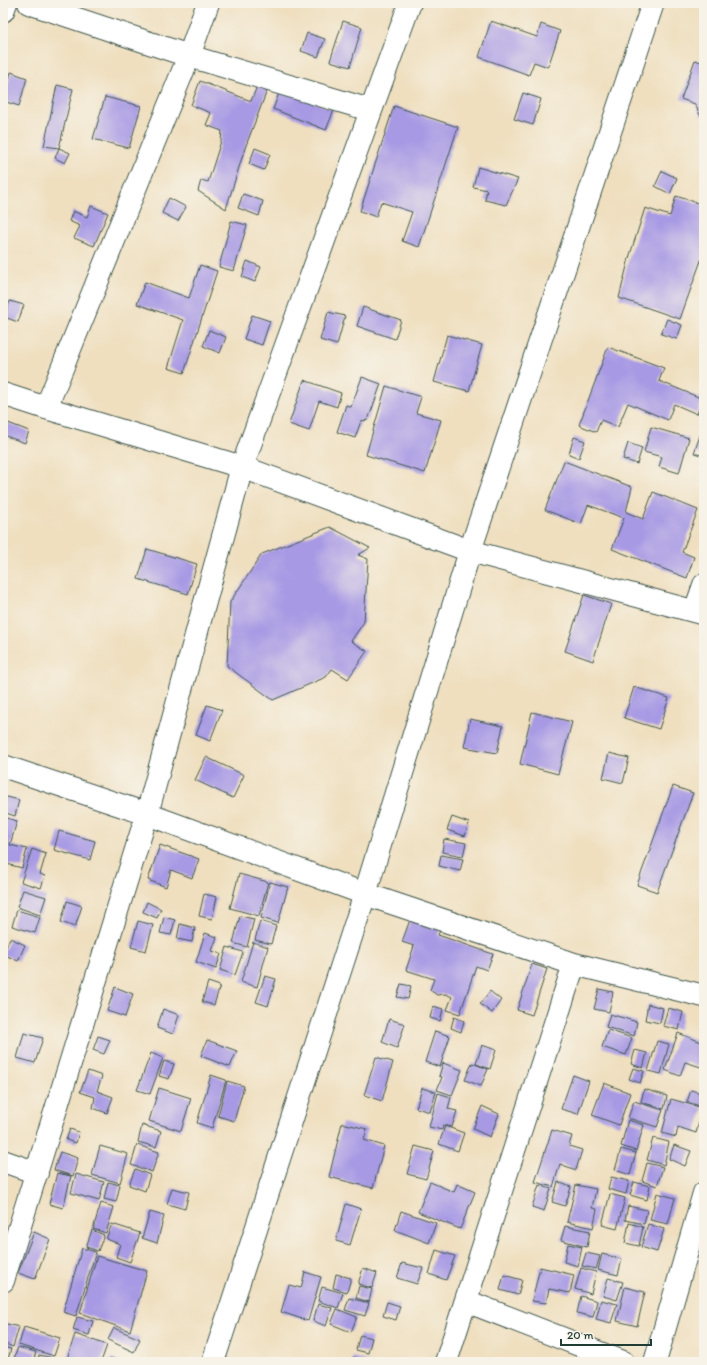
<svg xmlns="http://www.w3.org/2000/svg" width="707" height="1365" font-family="Itim,sans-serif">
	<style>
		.building { fill: #a799e4 }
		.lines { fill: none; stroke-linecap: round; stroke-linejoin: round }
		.minor-casing { stroke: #3e5549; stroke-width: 24 }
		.tertiary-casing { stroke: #3e5549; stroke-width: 24 }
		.minor { stroke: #fff; stroke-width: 22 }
		.tertiary { stroke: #fff; stroke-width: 22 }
	</style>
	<rect width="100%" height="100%" fill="#f7f3e8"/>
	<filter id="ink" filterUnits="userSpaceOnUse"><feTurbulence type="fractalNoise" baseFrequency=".025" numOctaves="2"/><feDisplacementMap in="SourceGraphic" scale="8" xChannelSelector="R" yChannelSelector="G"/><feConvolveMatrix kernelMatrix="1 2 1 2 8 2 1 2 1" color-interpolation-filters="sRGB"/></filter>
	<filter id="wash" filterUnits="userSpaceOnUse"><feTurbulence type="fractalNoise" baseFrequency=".012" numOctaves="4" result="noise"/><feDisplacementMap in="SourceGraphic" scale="16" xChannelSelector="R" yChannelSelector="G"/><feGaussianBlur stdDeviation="0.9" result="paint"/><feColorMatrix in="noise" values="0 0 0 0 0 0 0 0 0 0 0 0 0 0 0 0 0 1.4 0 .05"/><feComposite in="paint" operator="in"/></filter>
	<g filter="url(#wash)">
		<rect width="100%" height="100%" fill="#efdfbf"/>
		<g id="blocks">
			<path class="building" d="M343 21 362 27 350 67 330 61Z
				M491 21 537 37 541 24 560 31 548 67 534 62 529 75 479 57Z
				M307 33 325 39 318 57 301 51Z
				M695 60 704 63V117L700 115 695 104 681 99Z
				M11 72 27 78 19 106 3 101Z
				M200 81 251 101 258 84 268 88 245 148 226 209 198 191 201 180 208 182 221 141 222 131 206 125 211 113 191 105Z
				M57 85 73 89 59 148 44 146Z
				M281 88 334 110 326 130 273 109Z
				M523 93 541 99 533 125 514 119Z
				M105 97 141 106 129 148 93 139Z
				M394 106 458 127 419 247 402 241 412 212 381 202 376 217 360 211Z
				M59 148 70 153 65 163 55 158Z
				M255 148 270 154 264 170 249 164Z
				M478 167 518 179 506 205 485 200 487 190 473 187Z
				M662 171 677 178 670 194 655 186Z
				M243 194 263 201 259 216 238 208Z
				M676 196 704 205V252L680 319 619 298 629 258 645 208 670 216Z
				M169 198 186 207 178 221 162 213Z
				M91 206 108 213 94 246 74 238 80 226 69 221 73 211 87 217Z
				M231 221 247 225 234 271 219 267Z
				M247 261 261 267 255 282 242 277Z
				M200 265 217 271 184 373 168 368 183 320 137 304 145 282 189 298Z
				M10 301 24 305 18 322 4 317Z
				M363 307 401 320 395 339 357 326Z
				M328 312 345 316 337 345 320 340Z
				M252 315 270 321 262 345 244 339Z
				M667 319 682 325 677 339 661 334Z
				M209 330 226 337 220 353 203 346Z
				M447 335 482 345 469 391 434 382Z
				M608 347 664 368 659 381 703 399 697 414 674 404 668 420 628 403 618 427 601 420 596 432 579 425Z
				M362 377 381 384 368 420 361 421 355 438 337 432 346 405 351 407Z
				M304 380 341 393 337 407 319 401 309 431 289 424Z
				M386 386 421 397 416 413 441 420 425 473 366 455Z
				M3 421 29 431 25 443 3 435Z
				M704 424V456L694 453Z
				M651 427 689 438 679 473 659 467 662 457 644 452Z
				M574 437 585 441 579 458 569 454Z
				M628 443 642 448 637 464 623 459Z
				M564 461 632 487 626 512 643 519 653 492 698 510 682 552 694 557 687 578 612 549 624 518 588 505 581 524 545 510Z
				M330 527 370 548 358 555 368 559 364 622 351 641 367 651 348 679 332 669 326 677 273 700 227 666 230 602 262 554Z
				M147 549 197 564 188 594 138 579Z
				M584 595 611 604 593 661 565 651Z
				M634 687 669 698 659 729 624 718Z
				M207 705 222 710 210 741 196 735Z
				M532 712 572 722 558 774 520 764Z
				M470 719 503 726 497 753 464 747Z
				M609 753 629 758 623 783 603 778Z
				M206 757 244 775 233 798 195 780Z
				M673 786 693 793 657 892 637 885Z
				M3 796 19 800 15 816 3 812Z
				M3 817 17 821 10 845 27 849 22 868 3 863Z
				M452 817 469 823 465 836 447 830Z
				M59 831 95 841 90 860 54 850Z
				M444 839 466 843 463 856 442 852Z
				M160 845 199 859 192 878 171 870 166 887 148 880Z
				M32 849 46 854 40 874 45 876 41 888 21 882Z
				M441 855 463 859 460 871 439 866Z
				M239 874 268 882 259 916 230 908Z
				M270 882 288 887 278 923 261 918Z
				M23 890 46 897 40 915 17 907Z
				M204 894 217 897 212 919 199 916Z
				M67 901 82 906 75 927 61 922Z
				M147 902 161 909 157 918 143 912Z
				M17 910 40 917 35 933 12 926Z
				M240 916 254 919 247 947 233 943Z
				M164 917 175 920 171 935 160 933Z
				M411 917 441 928 438 935 493 954 487 970 476 966 460 1014 447 1010 452 997 446 994 437 995 430 990 434 979 406 970 414 946 402 942Z
				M138 921 153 925 146 951 131 947Z
				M260 921 276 926 271 944 255 940Z
				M180 924 195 928 192 942 177 939Z
				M205 933 217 937 212 951 221 954 216 969 196 962Z
				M10 938 25 945 18 961 3 954Z
				M253 942 268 947 257 987 241 982Z
				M227 947 243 952 235 975 220 970Z
				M532 964 547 969 532 1015 517 1010Z
				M265 976 276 979 268 1006 256 1002Z
				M208 982 220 986 214 1005 202 1002Z
				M401 984 411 986 408 999 397 997Z
				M115 987 133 994 125 1017 107 1011Z
				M599 989 613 992 609 1012 594 1009Z
				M490 991 501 1000 492 1013 480 1004Z
				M648 1004 663 1008 660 1023 645 1020Z
				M433 1006 443 1009 440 1021 430 1018Z
				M668 1008 683 1012 679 1030 663 1026Z
				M163 1009 179 1015 173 1034 157 1028Z
				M610 1014 637 1022 634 1036 606 1027Z
				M454 1017 464 1021 461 1032 451 1028Z
				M389 1019 405 1024 397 1048 382 1042Z
				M608 1030 632 1038 626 1055 602 1047Z
				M435 1031 450 1036 440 1067 425 1062Z
				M24 1033 43 1038 35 1063 17 1058Z
				M678 1033 704 1043V1068L685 1062 680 1076 665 1070Z
				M98 1036 110 1040 104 1054 93 1050Z
				M207 1040 237 1051 230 1067 201 1056Z
				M657 1041 669 1044 661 1074 648 1071Z
				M482 1045 496 1050 490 1069 476 1064Z
				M635 1050 647 1053 643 1068 631 1064Z
				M151 1053 163 1058 150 1094 137 1090Z
				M376 1057 393 1062 382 1101 364 1095Z
				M164 1061 174 1064 169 1079 159 1076Z
				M443 1063 462 1070 452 1095 437 1090 442 1077 439 1076Z
				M472 1063 488 1069 481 1086 465 1080Z
				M633 1068 644 1071 640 1083 629 1079Z
				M88 1071 102 1076 97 1091 113 1097 107 1113 93 1108 95 1097 80 1092Z
				M211 1075 226 1080 212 1128 197 1123Z
				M573 1075 589 1081 578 1114 561 1109Z
				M227 1081 244 1086 234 1121 218 1116Z
				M604 1083 630 1093 619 1125 592 1115Z
				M159 1088 191 1098 181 1131 149 1121Z
				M422 1088 436 1092 430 1112 416 1108Z
				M644 1089 667 1096 664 1109 641 1102Z
				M691 1090 704 1094 703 1107 687 1102Z
				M438 1093 451 1097 448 1109 457 1111 452 1127 443 1125 442 1130 429 1127Z
				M671 1099 703 1108 696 1133 678 1127 676 1137 662 1133Z
				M634 1101 663 1110 657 1127 628 1118Z
				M482 1106 499 1114 490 1137 473 1129Z
				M628 1120 644 1125 636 1151 621 1146Z
				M342 1123 367 1129 364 1140 384 1146 373 1188 329 1177Z
				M142 1125 161 1131 156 1147 138 1142Z
				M445 1126 464 1133 458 1151 439 1144Z
				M70 1129 79 1132 76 1143 66 1140Z
				M552 1130 572 1136 569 1146 582 1150 576 1170 560 1164 553 1187 535 1182Z
				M653 1138 669 1142 664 1165 647 1160Z
				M137 1145 159 1152 152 1172 131 1165Z
				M674 1145 691 1151 685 1166 669 1159Z
				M100 1146 128 1154 120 1183 92 1175Z
				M415 1146 434 1151 426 1179 407 1174Z
				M621 1149 636 1153 630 1175 615 1170Z
				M60 1152 78 1158 73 1176 54 1170Z
				M647 1163 663 1167 657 1186 642 1181Z
				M135 1169 150 1175 145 1191 129 1185Z
				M57 1173 71 1176 63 1208 49 1204Z
				M76 1174 104 1182 99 1201 71 1193Z
				M611 1177 629 1181 626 1194 608 1189Z
				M108 1182 120 1185 116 1202 104 1199Z
				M430 1182 454 1192 457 1184 475 1192 460 1229 418 1212Z
				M558 1182 571 1187 565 1206 552 1202Z
				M634 1182 650 1186 647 1200 630 1195Z
				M539 1185 551 1189 544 1211 532 1207Z
				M576 1185 596 1189 592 1208 597 1209 593 1228 567 1222Z
				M172 1188 189 1192 185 1209 167 1204Z
				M657 1193 675 1198 668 1224 650 1220Z
				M610 1194 625 1198 617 1229 602 1225Z
				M101 1203 114 1207 106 1233 93 1229Z
				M346 1204 361 1209 350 1245 336 1241Z
				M628 1206 647 1210 644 1224 625 1220Z
				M401 1211 436 1223 429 1243 395 1230Z
				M150 1212 164 1216 157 1243 142 1238Z
				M629 1223 643 1227 639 1246 625 1243Z
				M112 1224 140 1233 130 1262 116 1257 120 1244 106 1239Z
				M648 1224 664 1229 657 1252 641 1247Z
				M565 1226 590 1231 587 1247 561 1240Z
				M92 1230 104 1235 98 1251 86 1247Z
				M34 1232 50 1239 35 1279 18 1273Z
				M568 1244 582 1247 578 1266 564 1262Z
				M82 1248 96 1252 76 1316 63 1312Z
				M436 1250 455 1256 446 1280 429 1274Z
				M586 1253 600 1256 596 1269 582 1266Z
				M602 1254 622 1259 618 1275 598 1270Z
				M97 1256 147 1271 130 1331 80 1313Z
				M402 1263 423 1268 417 1284 397 1278Z
				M540 1267 574 1275 570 1293 549 1289 546 1303 532 1301Z
				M363 1268 377 1273 372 1288 358 1284Z
				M581 1268 596 1272 591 1294 575 1289Z
				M305 1272 321 1277 308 1321 281 1312 289 1285 301 1288Z
				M336 1274 351 1278 347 1292 333 1288Z
				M504 1275 522 1280 518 1295 500 1290Z
				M704 1277V1288L700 1287Z
				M608 1278 623 1282 617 1300 603 1296Z
				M359 1286 372 1289 369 1302 356 1298Z
				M322 1287 343 1293 338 1308 318 1301Z
				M625 1287 645 1292 637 1326 617 1321Z
				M581 1296 597 1301 593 1317 577 1313Z
				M349 1298 369 1303 365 1316 345 1310Z
				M601 1300 617 1304 611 1323 596 1319Z
				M387 1302 400 1306 396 1320 383 1316Z
				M318 1304 332 1308 326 1326 313 1321Z
				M337 1309 357 1317 351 1332 331 1324Z
				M77 1317 93 1321 89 1335 73 1330Z
				M3 1323 19 1327 13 1347 3 1343Z
				M24 1327 60 1338 54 1356 19 1345Z
				M114 1328 140 1339 134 1352 108 1340Z
				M75 1334 107 1345 101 1362H61L63 1357 67 1359Z
				M360 1335 372 1338 368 1353 356 1350Z
				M3 1347 11 1349 7 1362H3Z
				M18 1347 36 1352 33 1362H13Z
				M39 1355 53 1358 52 1362H38Z
				M353 1357 369 1362H352Z
				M110 1358 123 1362H109Z"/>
		</g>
	</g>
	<g filter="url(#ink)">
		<use href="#blocks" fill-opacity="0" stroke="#3e5549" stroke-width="1"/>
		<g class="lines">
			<defs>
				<path id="minor" d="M29 3 189 56 370 110
					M3 11 6 3
					M3 394 46 408 242 467 470 551 704 614
					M46 408 189 56 208 3
					M695 611 704 585
					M3 766 147 814 365 894 574 964 704 996
					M3 1161 37 1173
					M3 1281 147 814 242 467 410 3
					M466 1301 623 1362
					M446 1362 574 964
					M655 1362 704 1193"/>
				<path id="tertiary" d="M213 1362 365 894 470 551 653 3"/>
			</defs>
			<use href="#minor" class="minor-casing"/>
			<use href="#tertiary" class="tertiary-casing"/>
			<use href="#minor" class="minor"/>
			<use href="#tertiary" class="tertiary"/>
		</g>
	</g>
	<rect width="707" height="1365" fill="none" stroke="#f7f3e8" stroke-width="16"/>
	<path d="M561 1339v6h90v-6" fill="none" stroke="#1f3d34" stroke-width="2"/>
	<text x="567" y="1339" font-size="12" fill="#1f3d34" stroke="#f7f3e8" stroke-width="3" paint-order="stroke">20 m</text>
</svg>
